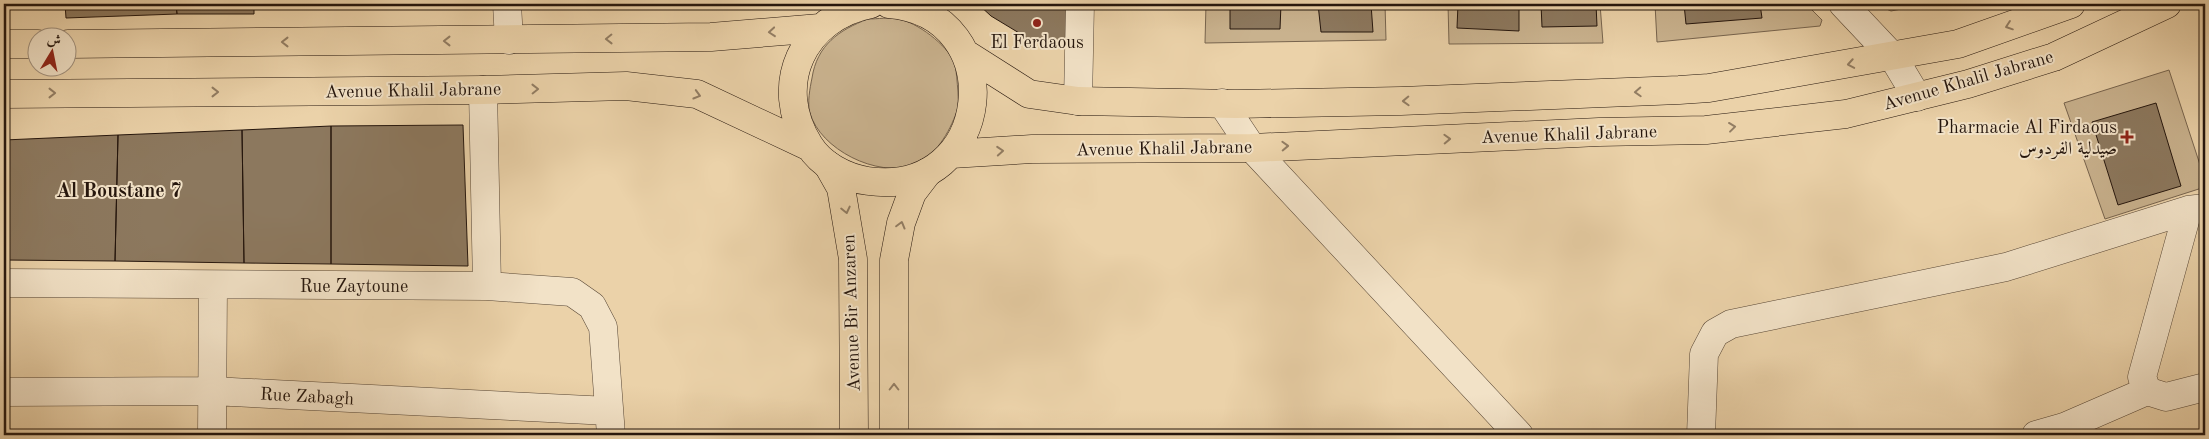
<svg xmlns="http://www.w3.org/2000/svg" width="2209" height="439" font-family="'Old Standard TT',Amiri,serif">
	<style>
		.green { fill: #c9b28e; stroke: #77644e }
		.building { fill: #8c785e; stroke: #25160d }
		.lines { fill: none; stroke-linecap: round; stroke-linejoin: round }
		.minor-casing { stroke: #564534; stroke-width: 29 }
		.primary-casing { stroke: #25160d; stroke-width: 29 }
		.trunk-casing { stroke: #25160d; stroke-width: 29 }
		.minor { stroke: #f2e2c7; stroke-width: 28 }
		.primary { stroke: #ebd2a9; stroke-width: 28 }
		.trunk { stroke: #ebd2a9; stroke-width: 28 }
		.oneway { stroke: #927d63 }
		.poi-dot { fill: #8f2418; stroke: #f2e2c7; stroke-width: 2 }
		.labels { text-anchor: middle; stroke-width: 4; stroke-linejoin: round; paint-order: stroke }
		.poi-label { font-size: 18px; fill: #25160d; stroke: #f2e2c7 }
		.street-label { font-size: 18px; fill: #25160d; stroke: #f2e2c7 }
		.quarter-label { font-size: 20px; font-weight: bold; fill: #25160d; stroke: #f2e2c7 }
	</style>
	<rect width="100%" height="100%" fill="#ebd2a9"/>
	<filter id="stains"><feTurbulence type="fractalNoise" baseFrequency=".004" numOctaves="4"/><feColorMatrix values="0 0 0 0 .2 0 0 0 0 .09 0 0 0 0 .02 0 0 0 .5 -.17"/></filter>
	<radialGradient id="worn" r=".72"><stop offset=".6" stop-color="#630" stop-opacity="0"/><stop offset="1" stop-color="#630" stop-opacity=".3"/></radialGradient>
	<path class="green" d="M1206 4H1385L1386 40 1205 43Z
		M1448 4H1600L1603 43 1449 44Z
		M1655 4H1806L1822 20 1820 26 1657 42Z
		M1875 4H1927L1891 11Z
		M868 19C878 19 889 17 898 19 917 22 947 45 954 62 957 71 957 83 958 92 958 98 959 105 957 111 949 133 936 156 913 165 877 178 820 149 810 113 807 103 810 88 812 78 817 45 839 30 868 19Z
		M2169 70 2205 180V187L2105 219 2064 103Z"/>
	<path class="building" d="M65 4H176L177 14 66 18Z
		M176 4H254V14H177Z
		M369 4H495V6L370 7Z
		M536 4H706L536 7Z
		M978 4H1072V50L1034 42 991 16Z
		M1230 4H1281L1280 29H1230Z
		M1318 4H1371L1373 32H1321Z
		M1458 4H1519V31L1457 28Z
		M1541 4H1596L1597 26 1542 27Z
		M1684 4H1760L1762 18 1686 24Z
		M2156 103 2181 186 2118 205 2092 122Z
		M463 125 468 266 331 264V126Z
		M331 126V264L244 263 242 130Z
		M242 130 244 263 115 261 118 135Z
		M118 135 115 261 4 260V140Z"/>
	<g class="lines">
		<defs>
			<path id="minor" d="M507 4 509 40
				M1843 4 1893 57 1917 97
				M483 90 487 286
				M1078 101 1080 4
				M1222 103 1252 148 1519 435
				M4 283 487 286 572 292 592 306 603 327 611 435
				M2147 391 2142 377 2188 210
				M4 392 212 391 609 411
				M212 435 213 285
				M1701 435 1704 354 1715 333 1731 324 2006 267 2188 210 2205 208
				M2036 435 2064 427 2147 391 2166 397 2205 387"/>
			<path id="primary" d="M871 4C803 17 771 85 809 145 821 165 846 178 868 181 994 199 1013 14 889 4
				M4 44H38
				M68 44 711 37 820 28
				M966 54 1029 94 1078 101 1236 104 1401 101 1679 90 1709 88 1958 44 2071 4
				M4 94 483 90 626 86 697 94 810 147
				M951 154 1032 149 1252 148 1599 132 1706 130 1846 114 1968 84 2054 57 2167 4"/>
			<path id="trunk" d="M828 165 841 188 853 259 854 435
				M894 435V260L901 223 912 193 928 172"/>
		</defs>
		<use href="#minor" class="minor-casing"/>
		<use href="#primary" class="primary-casing"/>
		<use href="#trunk" class="trunk-casing"/>
		<use href="#minor" class="minor"/>
		<use href="#primary" class="primary"/>
		<use href="#trunk" class="trunk"/>
	</g>
	<defs><path id="oneway-chevron" d="M-2-3.5L2.5 0L-2 3.5" fill="none" stroke-width="1.6" stroke-linecap="round" stroke-linejoin="round" transform="scale(1.25)"/></defs>
	<g class="oneway">
		<use href="#oneway-chevron" transform="translate(2009 26) rotate(161)"/>
		<use href="#oneway-chevron" transform="translate(772 32) rotate(175)"/>
		<use href="#oneway-chevron" transform="translate(609 39) rotate(179)"/>
		<use href="#oneway-chevron" transform="translate(447 41) rotate(180)"/>
		<use href="#oneway-chevron" transform="translate(285 42) rotate(180)"/>
		<use href="#oneway-chevron" transform="translate(1851 64) rotate(170)"/>
		<use href="#oneway-chevron" transform="translate(535 89) rotate(-1)"/>
		<use href="#oneway-chevron" transform="translate(215 92)"/>
		<use href="#oneway-chevron" transform="translate(1638 92) rotate(177)"/>
		<use href="#oneway-chevron" transform="translate(52 93)"/>
		<use href="#oneway-chevron" transform="translate(697 95) rotate(16)"/>
		<use href="#oneway-chevron" transform="translate(1406 101) rotate(178)"/>
		<use href="#oneway-chevron" transform="translate(1732 127) rotate(-7)"/>
		<use href="#oneway-chevron" transform="translate(1447 139) rotate(-2)"/>
		<use href="#oneway-chevron" transform="translate(1285 146) rotate(-2)"/>
		<use href="#oneway-chevron" transform="translate(1000 151) rotate(-4)"/>
		<use href="#oneway-chevron" transform="translate(846 210) rotate(77)"/>
		<use href="#oneway-chevron" transform="translate(901 225) rotate(-75)"/>
		<use href="#oneway-chevron" transform="translate(894 387) rotate(-90)"/>
	</g>
	<g class="poi-dot">
		<circle cx="1037" cy="23" r="5"/>
		<path d="M2124.5 129.5h5v5h5v5h-5v5h-5v-5h-5v-5h5z"/>
	</g>
	<g class="labels">
		<g class="poi-label">
			<text x="1037" y="48">El Ferdaous</text>
			<text x="2117" y="133" text-anchor="end">Pharmacie Al Firdaous<tspan x="2117" dy="21">صيدلية الفردوس</tspan></text>
		</g>
		<g class="street-label">
			<text transform="translate(1968 80) rotate(-16)" y="6">Avenue Khalil Jabrane</text>
			<text transform="translate(413 90) rotate(-1)" y="6">Avenue Khalil Jabrane</text>
			<text transform="translate(1569 134) rotate(-2)" y="6">Avenue Khalil Jabrane</text>
			<text transform="translate(1164 148) rotate(-1)" y="6">Avenue Khalil Jabrane</text>
			<text x="354" y="292">Rue Zaytoune</text>
			<text transform="translate(851 313) rotate(-92)" y="6">Avenue Bir Anzaren</text>
			<text transform="translate(307 396) rotate(3)" y="6">Rue Zabagh</text>
		</g>
		<g class="quarter-label">
			<text x="119" y="197">Al Boustane 7</text>
		</g>
	</g>
	<rect width="2209" height="439" fill="none" stroke="#ebd2a9" stroke-width="20"/>
	<rect x="5" y="5" width="2199" height="429" fill="none" stroke="#25160d" stroke-width="2.5"/>
	<rect x="10" y="10" width="2189" height="419" fill="none" stroke="#25160d"/>
	<g transform="translate(52 52) rotate(10)"><circle r="24" fill="#f2e2c7" stroke="#a0907d"/>
	<path d="M0-4L9 19L0 12L-9 19Z" fill="#8f2418"/>
	<text y="-8" font-size="14" font-weight="bold" text-anchor="middle" fill="#25160d">ش</text>
	</g>
	<rect width="100%" height="100%" filter="url(#stains)"/>
	<rect width="100%" height="100%" fill="url(#worn)"/>
</svg>
